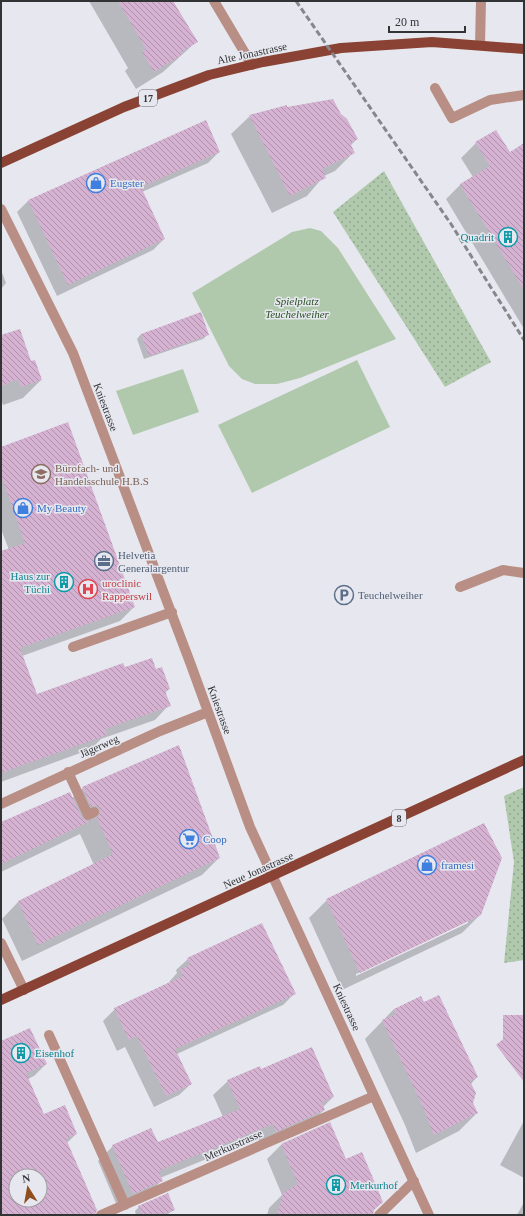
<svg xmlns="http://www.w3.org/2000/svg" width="525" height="1216" font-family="'Times New Roman',serif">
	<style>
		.grass { fill: url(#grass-dots) }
		.park { fill: #b0c9ad }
		.shadow { fill: #0003; fill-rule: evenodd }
		.building { fill: url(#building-back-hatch); fill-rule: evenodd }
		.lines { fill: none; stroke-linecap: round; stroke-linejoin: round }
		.minor { stroke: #b98f85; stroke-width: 10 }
		.major { stroke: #894233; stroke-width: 10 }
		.rail { stroke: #86878b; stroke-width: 3; stroke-dasharray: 6 3; stroke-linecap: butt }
		.labels { text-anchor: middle; stroke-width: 3; stroke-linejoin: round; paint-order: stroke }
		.shield { fill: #e7e8ef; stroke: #68696d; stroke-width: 1 }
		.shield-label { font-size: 10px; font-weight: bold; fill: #323335 }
		.street-label { font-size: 11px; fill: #323335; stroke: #e7e8ef }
		.shop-label { font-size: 11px; fill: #366cbe; stroke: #e7e8ef; text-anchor: start }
		.culture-label { font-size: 11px; fill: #0d838f; stroke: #e7e8ef; text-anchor: end }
		.park-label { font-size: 11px; font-style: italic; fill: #255021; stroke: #e7e8ef }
		.education-label { font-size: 11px; fill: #785e54; stroke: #e7e8ef; text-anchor: start }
		.service-label { font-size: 11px; fill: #4e5e75; stroke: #e7e8ef; text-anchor: start }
		.health-label { font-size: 11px; fill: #be3a42; stroke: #e7e8ef; text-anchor: start }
	</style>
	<defs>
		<pattern id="grass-dots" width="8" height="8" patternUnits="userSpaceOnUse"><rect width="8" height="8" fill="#b0c9ad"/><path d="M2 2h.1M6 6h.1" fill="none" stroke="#90a48e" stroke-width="1.8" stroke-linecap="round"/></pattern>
		<pattern id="building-back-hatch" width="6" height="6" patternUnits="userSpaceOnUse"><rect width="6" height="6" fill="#d6b2d2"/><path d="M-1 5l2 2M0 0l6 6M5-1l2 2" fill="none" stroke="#ae91ab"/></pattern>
	</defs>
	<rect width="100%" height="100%" fill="#e7e8ef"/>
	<path class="grass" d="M384 171 491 362 445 387 333 212Z
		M524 787V960L504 963 514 862 504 796Z"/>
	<path class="park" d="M310 228 321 231 338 248 396 339 300 378 277 384H255L242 379 229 366 192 293 292 232Z
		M357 360 390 427 252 493 218 425Z
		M183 369 199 412 133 435 116 391Z"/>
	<path class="shadow" d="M89 1H173L196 42 163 72 136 89 125 71 128 68Z
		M287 108 340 114 357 139 350 146 353 153 335 171 324 176 307 196 272 213 231 134 250 116Z
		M206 121 219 152 208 163 142 192 164 239 153 250 57 296 17 212 28 201Z
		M476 143 510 153 524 145V329L446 199 461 184 473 177 461 158Z
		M1 270 6 283 1 289Z
		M141 334H208L203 339 144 359 137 339Z
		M1 336 30 362 41 380 23 398 3 405 1 400Z
		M1 448 134 607 120 621 22 656 36 695 124 668 169 689 165 693 169 705 155 720 101 739 91 749 1 782V552L9 550 1 529Z
		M83 788 219 858 202 875 22 961 2 919 18 902 94 865 80 834 1 872V821L2 823 72 798Z
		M327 900 480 915 462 933 342 990 309 918ZM468 921V923L356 976V974Z
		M188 959 295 993 283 1005 177 1054 191 1084 179 1095 154 1107 125 1047 117 1051 103 1021 115 1009 170 984 169 982 177 973 176 970Z
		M423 1003 477 1077 471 1084 472 1103 477 1113 459 1131 416 1153 405 1125 365 1039 394 1009Z
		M1 1042 46 1064 34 1076 28 1079 43 1115 76 1134 67 1143 78 1215H1ZM16 1176H40V1200H16Z
		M261 1070 333 1097 323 1107 324 1110 309 1125 261 1146 258 1138 160 1178 161 1181 147 1196 118 1208 98 1161 113 1146 157 1143 223 1117 213 1095 228 1081Z
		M524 1121V1178L500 1165Z
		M282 1144 346 1161 373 1210 372 1215H267L269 1208 282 1195 267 1159Z
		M524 1202V1215H517Z
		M139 1207 174 1210 166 1215H136L135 1211Z"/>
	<path class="building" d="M118 1H173L198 42 181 52 183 54 154 72 142 52 146 49Z
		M333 99 341 114 347 119 358 139 350 143 355 153 322 169 326 178 290 196 249 115 287 105V107Z
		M206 120 220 152 141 187 165 239 68 285 28 200Z
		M496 130 510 152 524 143V290L460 184 490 166 475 142Z
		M201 312 209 335 149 356 141 334Z
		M20 329 31 361 35 360 42 380 21 387 18 379 1 386V335Z
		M68 422 135 607 20 648 37 694 123 663 125 667 152 658 156 669 162 667 170 689 165 691 171 706 105 729 107 735 1 773V551L25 543 1 475V447Z
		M179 745 220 858 38 945 18 901 113 854 97 818 1 864V822L70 792 82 818 87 821H91L99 816 100 809 97 806H91L82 787Z
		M484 823 502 858 481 915 360 973 326 899Z
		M262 923 296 994 175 1049 192 1084 166 1096 137 1036 129 1040 114 1008 183 976 180 969 190 965 187 958Z
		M439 995 478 1077 470 1081 476 1093 473 1103 478 1113 434 1135 423 1107 382 1020 396 1014 394 1009 421 996 424 1002Z
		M503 1015H524V1082L496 1045 503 1039Z
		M30 1028 47 1064 26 1073 44 1114 65 1105 77 1134 66 1139 97 1210 95 1215H1V1041ZM16 1176H40V1200H16Z
		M312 1047 334 1097 322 1102 325 1110 276 1132 273 1124 163 1169 159 1172 163 1181 133 1194 112 1145 151 1128 158 1142 240 1109 227 1080 260 1066 261 1069Z
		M330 1122 346 1159 362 1152 383 1202 374 1210 373 1215H277L283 1193 298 1184 281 1144Z
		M168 1193 175 1210 162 1215H142L138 1206Z"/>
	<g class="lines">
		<path class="minor" d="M214 1 252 65
			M480 45 481 1
			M435 88 452 118 490 100 524 95
			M1 209 73 353 191 665 250 827 429 1215
			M460 587 503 570 524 573
			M73 647 172 612
			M68 772 88 815 94 812
			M1 804 160 731 208 712
			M1 943 24 990
			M49 1035 125 1205
			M101 1215 374 1096
			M379 1215 414 1181"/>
		<path class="major" d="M1 163 124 107 209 75 263 62 341 48 432 42 524 49
			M1 1000 524 760"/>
		<path class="rail" d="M296 1 451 224 524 340"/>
	</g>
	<defs>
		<symbol id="shop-ring" viewBox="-11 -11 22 22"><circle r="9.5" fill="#e7e8ef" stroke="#3f7fe0" stroke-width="1.5"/><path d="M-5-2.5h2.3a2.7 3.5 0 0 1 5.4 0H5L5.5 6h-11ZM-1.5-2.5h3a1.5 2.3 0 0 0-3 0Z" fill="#3f7fe0"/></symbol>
		<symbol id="building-ring" viewBox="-11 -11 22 22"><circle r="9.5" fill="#e7e8ef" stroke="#0f9aa8" stroke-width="1.5"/><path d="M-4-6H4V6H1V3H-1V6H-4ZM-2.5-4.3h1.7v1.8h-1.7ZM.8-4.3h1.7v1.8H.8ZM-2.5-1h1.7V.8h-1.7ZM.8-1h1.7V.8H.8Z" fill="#0f9aa8"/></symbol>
		<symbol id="school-ring" viewBox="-11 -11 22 22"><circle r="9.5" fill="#e7e8ef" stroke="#8d6e63" stroke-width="1.5"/><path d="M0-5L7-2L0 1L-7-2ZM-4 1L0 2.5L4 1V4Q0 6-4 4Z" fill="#8d6e63"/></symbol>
		<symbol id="office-ring" viewBox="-11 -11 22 22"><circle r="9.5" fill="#e7e8ef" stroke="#5c6f8a" stroke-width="1.5"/><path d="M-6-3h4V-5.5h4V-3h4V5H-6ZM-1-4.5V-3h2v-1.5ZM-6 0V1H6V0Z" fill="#5c6f8a"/></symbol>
		<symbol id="hospital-ring" viewBox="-11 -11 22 22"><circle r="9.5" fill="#e7e8ef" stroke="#e0444e" stroke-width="1.5"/><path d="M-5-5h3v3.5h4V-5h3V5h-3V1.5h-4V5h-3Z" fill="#e0444e"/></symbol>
		<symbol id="parking-ring" viewBox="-11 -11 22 22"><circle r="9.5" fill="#e7e8ef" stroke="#5c6f8a" stroke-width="1.5"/><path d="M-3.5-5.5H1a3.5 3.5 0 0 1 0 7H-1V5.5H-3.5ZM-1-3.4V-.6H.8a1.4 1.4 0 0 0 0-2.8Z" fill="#5c6f8a"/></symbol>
		<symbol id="supermarket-ring" viewBox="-11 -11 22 22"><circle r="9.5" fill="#e7e8ef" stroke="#3f7fe0" stroke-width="1.5"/><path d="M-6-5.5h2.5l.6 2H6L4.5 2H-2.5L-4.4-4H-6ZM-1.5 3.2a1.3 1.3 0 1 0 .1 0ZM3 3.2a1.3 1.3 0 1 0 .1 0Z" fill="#3f7fe0"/></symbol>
	</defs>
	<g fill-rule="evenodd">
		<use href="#shop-ring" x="85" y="172" width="22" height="22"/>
		<use href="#building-ring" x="497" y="226" width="22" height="22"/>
		<use href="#school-ring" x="30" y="463" width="22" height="22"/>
		<use href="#shop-ring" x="12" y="497" width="22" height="22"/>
		<use href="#office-ring" x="93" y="550" width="22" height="22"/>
		<use href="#building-ring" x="53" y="571" width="22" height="22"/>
		<use href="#hospital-ring" x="77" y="578" width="22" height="22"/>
		<use href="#parking-ring" x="333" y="584" width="22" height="22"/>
		<use href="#supermarket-ring" x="178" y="828" width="22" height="22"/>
		<use href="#shop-ring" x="416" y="854" width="22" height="22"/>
		<use href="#building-ring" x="10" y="1042" width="22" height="22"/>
		<use href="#building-ring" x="325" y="1174" width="22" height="22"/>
	</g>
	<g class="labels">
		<g class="shield">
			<rect x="139" y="90" width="18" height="16" rx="3"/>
			<rect x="392" y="810" width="14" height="16" rx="3"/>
		</g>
		<g class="shield-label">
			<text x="148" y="102">17</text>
			<text x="399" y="822">8</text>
		</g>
		<g class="street-label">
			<text transform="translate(252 53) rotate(-12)" y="4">Alte Jonastrasse</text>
			<text transform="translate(106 407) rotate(69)" y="4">Kniestrasse</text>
			<text transform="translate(220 710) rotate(70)" y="4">Kniestrasse</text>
			<text transform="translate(99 746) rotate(-24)" y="4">Jägerweg</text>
			<text transform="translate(258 870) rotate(-24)" y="4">Neue Jonastrasse</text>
			<text transform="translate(347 1007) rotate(65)" y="4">Kniestrasse</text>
			<text transform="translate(233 1145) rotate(-24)" y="4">Merkurstrasse</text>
		</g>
		<g class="shop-label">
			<text x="110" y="187">Eugster</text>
			<text x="37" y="512">My Beauty</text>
			<text x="203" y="843">Coop</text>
			<text x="441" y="869">framesi</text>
		</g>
		<g class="culture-label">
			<text x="494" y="241">Quadrit</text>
			<text x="50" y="580">Haus zur<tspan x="50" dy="13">Tüchi</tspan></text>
			<text x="35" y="1057" text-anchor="start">Eisenhof</text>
			<text x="350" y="1189" text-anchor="start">Merkurhof</text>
		</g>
		<g class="park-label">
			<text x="297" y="305">Spielplatz<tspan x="297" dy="13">Teuchelweiher</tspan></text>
		</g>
		<g class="education-label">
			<text x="55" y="472">Bürofach- und<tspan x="55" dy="13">Handelsschule H.B.S</tspan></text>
		</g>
		<g class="service-label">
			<text x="118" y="559">Helvetia<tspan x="118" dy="13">Generalargentur</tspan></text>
			<text x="358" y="599">Teuchelweiher</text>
		</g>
		<g class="health-label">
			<text x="102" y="587">uroclinic<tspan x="102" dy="13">Rapperswil</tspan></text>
		</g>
	</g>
	<rect width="525" height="1216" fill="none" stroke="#323335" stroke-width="4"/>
	<g transform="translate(28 1188) rotate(349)"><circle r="19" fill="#e7e8ef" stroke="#9fa0a5"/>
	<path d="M0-3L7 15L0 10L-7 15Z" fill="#904e1e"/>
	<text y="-6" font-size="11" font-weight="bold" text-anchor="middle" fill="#323335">N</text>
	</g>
	<path d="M389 26v6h76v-6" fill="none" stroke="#323335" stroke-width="2"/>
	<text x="395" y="26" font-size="12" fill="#323335" stroke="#e7e8ef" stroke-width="3" paint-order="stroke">20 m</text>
</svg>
